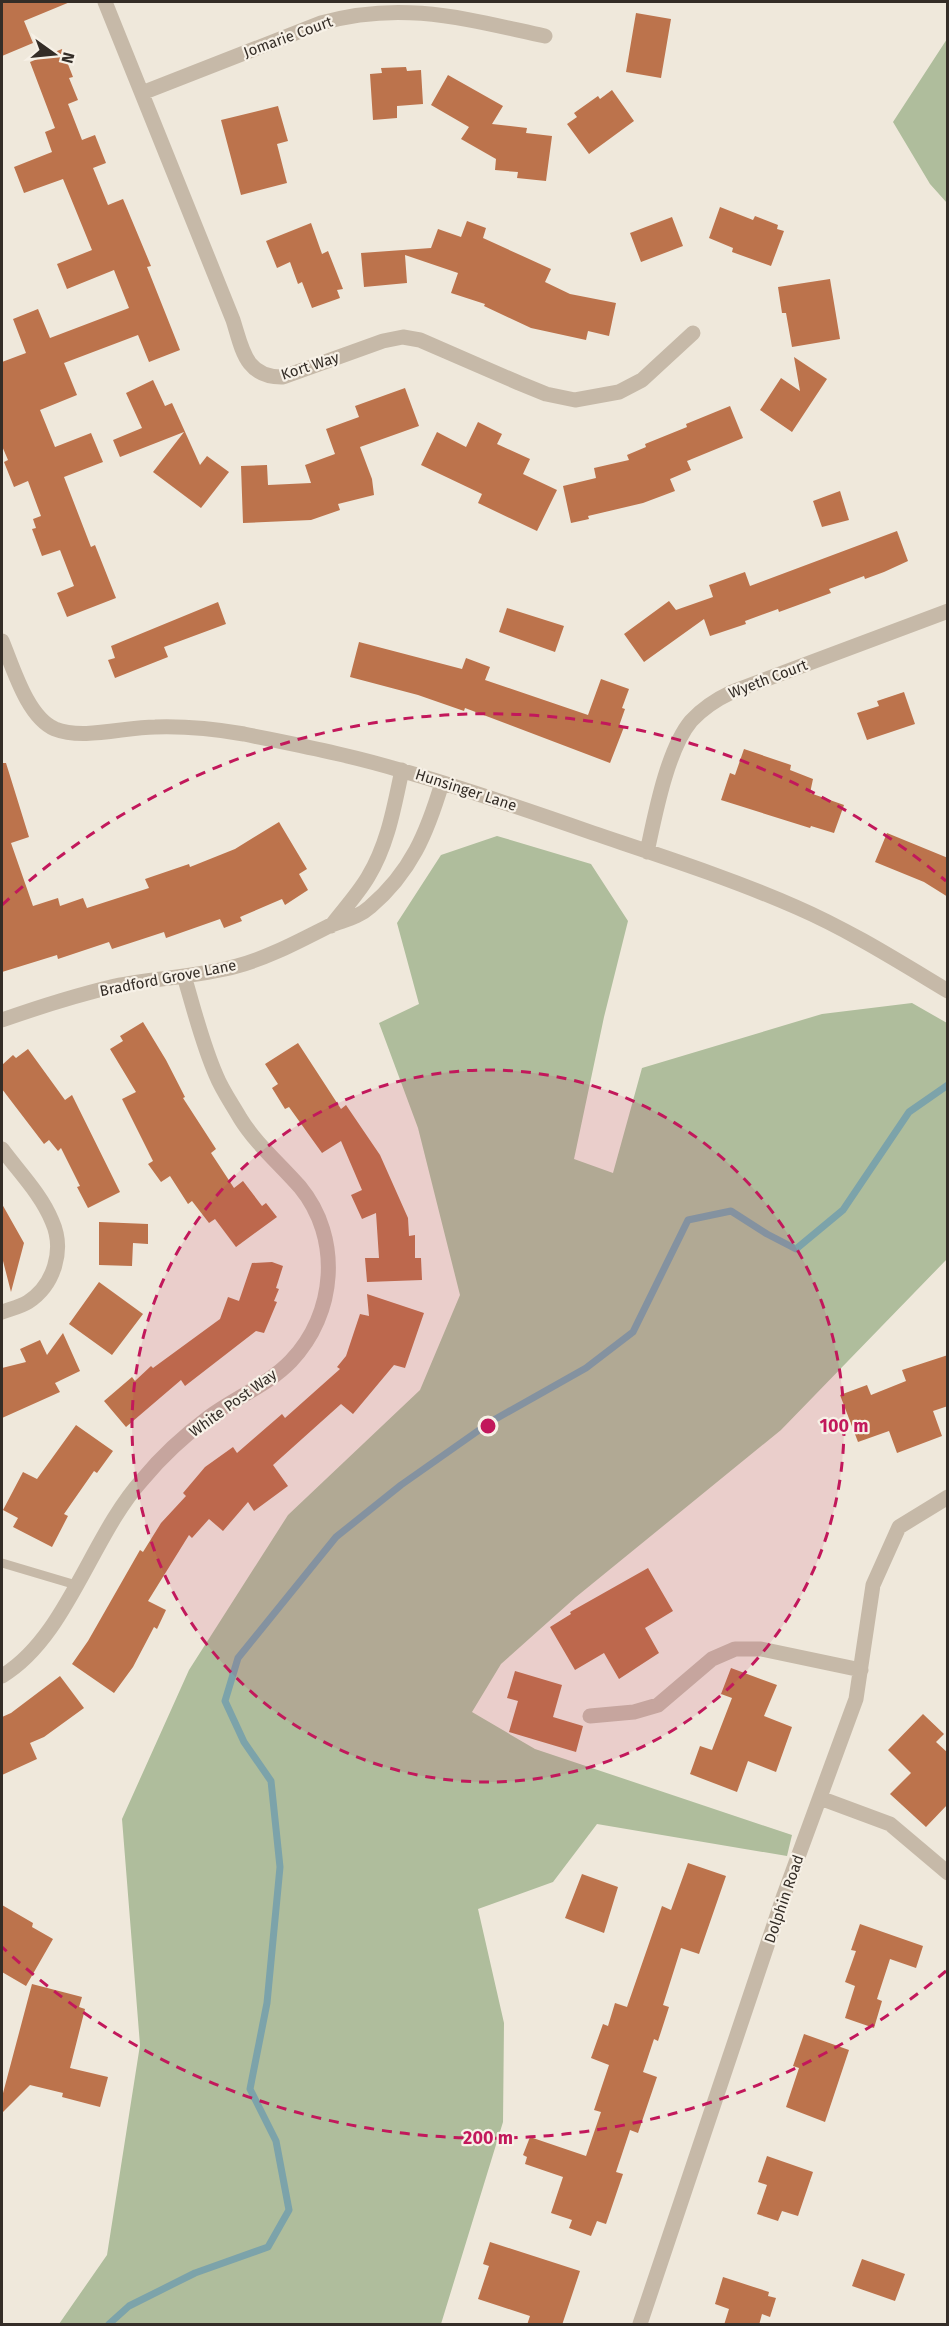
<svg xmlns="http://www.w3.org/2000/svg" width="949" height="2326" font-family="'Fira Sans',sans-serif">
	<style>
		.green { fill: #afbd9c }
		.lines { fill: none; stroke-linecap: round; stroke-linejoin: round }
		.stream { stroke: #7ca3aa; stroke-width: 7 }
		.building { fill: #bc734c }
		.service { stroke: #c6b9a8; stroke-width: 9 }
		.minor { stroke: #c6b9a8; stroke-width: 15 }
		.ring { fill: none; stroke: #c2185b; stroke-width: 3; stroke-dasharray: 10 8 }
		.labels { text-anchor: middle; stroke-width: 4.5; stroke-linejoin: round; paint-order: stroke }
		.street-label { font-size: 15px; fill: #342d27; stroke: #f7f1e7 }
		.centre { fill: #c2185b; stroke: #f7f1e7; stroke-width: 3 }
		.ring-label { font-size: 18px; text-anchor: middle; font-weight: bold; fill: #c2185b; stroke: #f7f1e7; stroke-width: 4.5; stroke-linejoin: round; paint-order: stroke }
	</style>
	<rect width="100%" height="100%" fill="#efe8db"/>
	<path class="green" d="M947 39V203L930 184 893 122Z
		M497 836 591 864 628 921 604 1017 574 1159 613 1173 642 1068 822 1014 912 1003 947 1023V1259L781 1430 576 1597 501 1664 472 1712 535 1749 792 1835 787 1856 597 1824 553 1882 478 1909 504 2023 503 2122 441 2324H59L107 2255 140 2045 122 1819 189 1670 288 1515 420 1390 460 1295 418 1128 379 1023 419 1004 397 923 441 855Z"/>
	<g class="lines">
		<path class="stream" d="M109 2324 129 2306 195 2273 268 2247 289 2210 276 2141 250 2089 267 2003 280 1867 271 1781 244 1742 225 1701 238 1658 336 1537 401 1485 492 1421 586 1368 633 1332 688 1220 731 1211 767 1234 796 1249 843 1210 909 1112 948 1085"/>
	</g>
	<path class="building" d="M2 2H70L24 21 33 43 2 56Z
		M636 13 671 19 661 78 626 72Z
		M62 49 73 77 69 78 78 100 68 104 82 140 95 135 106 163 93 168 108 205 123 199 151 266 147 267 180 350 149 362 138 335 64 363 77 395 40 410 55 447 91 433 103 462 64 477 91 547 95 545 116 598 67 617 57 593 74 586 60 550 42 556 32 529 36 528 33 519 41 516 28 481 14 487 4 462 8 460 2 446V362L26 353 13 319 38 309 50 338 129 308 114 270 67 289 57 264 92 250 63 179 24 193 14 167 52 152 45 132 55 128 30 62Z
		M406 67 407 71 421 70 423 104 397 106V118L373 120 370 74 382 73 381 68Z
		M448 75 503 106 492 124 527 128 526 133 552 136 546 181 517 178 518 172 495 170 496 159 461 139 469 127 431 105Z
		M612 90 634 121 589 154 567 124 577 117 574 113 598 96 600 99Z
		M278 106 288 141 277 144 287 183 241 195 221 120Z
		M720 207 753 220 755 216 778 225 777 229 784 231 771 266 732 252 733 248 709 238Z
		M672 217 683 246 641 262 630 233Z
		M467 221 486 228 483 238 551 269 545 282 570 294 616 303 609 336 588 331 586 340 531 328 484 306 485 304 451 293 458 273 405 255 407 283 364 287 361 253 431 248 438 229 461 237Z
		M311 223 322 254 328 251 343 289 337 290 340 298 312 308 302 282 298 284 290 262 277 268 266 241Z
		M830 279 840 339 792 347 786 313H782L778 287Z
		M794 357 827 379 792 432 760 410 781 378 800 391Z
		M153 380 165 406 172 403 200 465 207 456 229 472 201 508 153 472 184 432 120 457 113 440 142 428 126 393Z
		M405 388 419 426 360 447 372 479 374 495 338 504 340 510 311 520 243 523 241 466 267 465 268 485 311 483 305 465 335 454 326 429 359 417 355 406Z
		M730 406 743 438 687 461 691 470 670 479 675 491 643 503 588 516 589 519 571 523 563 486 596 478 594 468 629 460 627 455 646 447 645 444 687 427 686 424Z
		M478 422 502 434 497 444 530 459 523 474 557 490 537 531 478 503 482 494 421 465 437 432 466 447Z
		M840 491 849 520 822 527 813 501Z
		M897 531 908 561 884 572 865 579 864 576 829 589 831 593 779 612 778 609 745 621 746 624 710 636 704 619 644 662 624 634 669 601 676 610 713 597 709 585 745 572 750 586Z
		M218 602 226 624 164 647 168 657 115 678 108 660 115 658 111 646Z
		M507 608 564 626 555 652 499 632Z
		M359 642 462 669 466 658 490 667 485 680 588 715 601 679 629 689 622 708 625 709 619 726 624 727 610 763 465 708 464 711 418 695 350 677Z
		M904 692 915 724 867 740 857 713 879 706 877 701Z
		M744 749 791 765 790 770 813 779 810 793 844 805 834 833 811 826 810 828 721 800 730 773 735 775Z
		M2 763H6L29 837 11 843 33 906 58 898 60 906 83 898 87 908 149 888 145 879 189 864 190 867 235 849 279 822 307 869 299 874 308 890 285 905 282 899 240 917 242 921 224 928 220 919 166 938 164 932 112 949 109 942 58 959 57 955 2 972Z
		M887 833 948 858V897L924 882 875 862Z
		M143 1022 166 1060 185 1097 183 1098 216 1149 211 1153 234 1188 243 1181 262 1206 266 1203 277 1217 236 1247 215 1219 209 1223 192 1201 188 1204 170 1176 161 1182 148 1164 153 1161 122 1099 136 1092 110 1049 123 1041 120 1036Z
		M298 1043 341 1109 346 1105 380 1155 408 1218 409 1236 415 1235V1258H421L422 1280 367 1282 365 1258H379L376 1213 362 1219 351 1195 362 1190 341 1141 322 1153 289 1107 285 1109 272 1088 278 1084 265 1064Z
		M28 1049 65 1100 72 1095 120 1192 88 1208 77 1187 80 1186 61 1148 58 1151 49 1140 44 1144 2 1089V1065L13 1055 16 1058Z
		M2 1204 24 1243 11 1292 2 1257Z
		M99 1222 148 1224V1244L133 1243 132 1266 99 1265Z
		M272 1262 283 1266 276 1288 279 1289 274 1301 277 1302 264 1333 256 1331 185 1386 181 1380 126 1427 104 1401 132 1377 135 1381 151 1366 153 1368 220 1319 228 1297 239 1301 252 1263Z
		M99 1282 143 1314 112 1355 69 1324Z
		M367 1294 424 1313 405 1368 394 1365 353 1414 341 1404 273 1465 288 1486 254 1511 248 1502 223 1531 209 1519 192 1538 189 1535 148 1601 166 1610 157 1629 154 1627 133 1667 114 1693 72 1664 88 1641 140 1550 143 1552 161 1523 186 1496 183 1493 205 1467 233 1447 237 1453 282 1414 285 1418 340 1369 337 1367 346 1356 360 1314 369 1316Z
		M63 1333 80 1371 55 1383 60 1392 2 1418V1368L26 1362 20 1349 40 1340 47 1355Z
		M948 1355V1406L933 1411 942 1436 897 1453 889 1431 858 1442 840 1395 867 1385 871 1395 906 1381 902 1370Z
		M76 1425 113 1451 97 1473 94 1471 64 1514 68 1516 52 1547 13 1527 18 1518 3 1510 23 1472 37 1479Z
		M648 1568 673 1611 645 1628 659 1653 619 1679 604 1653 575 1670 550 1627 571 1614 570 1612Z
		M731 1668 777 1685 764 1716 792 1727 776 1772 748 1761 737 1792 690 1774 700 1746 712 1750 732 1698 721 1694Z
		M515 1671 562 1685 553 1717 583 1726 576 1752 509 1732 518 1701 507 1698Z
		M60 1676 84 1708 44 1737 30 1743 37 1759 2 1775V1717L11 1713Z
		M923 1714 944 1734 936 1742 948 1753V1804L926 1827 890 1794 911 1773 888 1750Z
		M688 1863 726 1876 699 1954 681 1948 663 2005 669 2007 658 2041 654 2039 643 2072 657 2077 638 2133 630 2130 616 2172 623 2174 606 2224 597 2221 591 2236 569 2228 572 2220 551 2213 563 2177 525 2164 527 2157 523 2155 530 2137 586 2156 601 2112 594 2110 609 2065 591 2058 603 2024 608 2026 615 2003 627 2007 662 1906 671 1910Z
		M582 1874 618 1887 604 1933 565 1918Z
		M2 1905 33 1923 32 1927 53 1939 26 1986 2 1972Z
		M860 1924 923 1946 916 1968 890 1959 877 1999 882 2001 874 2028 845 2018 855 1986 845 1982 856 1951 851 1950Z
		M32 1984 82 1997 79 2007 85 2009 70 2068 108 2077 100 2107 62 2097 63 2093 30 2085 2 2113V2097Z
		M804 2034 849 2050 825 2122 786 2107 799 2068 793 2066Z
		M767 2156 813 2172 798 2216 782 2211 778 2221 757 2214 767 2185 758 2182Z
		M490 2242 580 2271 562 2325H527L530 2316 478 2299 489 2266 483 2264Z
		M862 2259 905 2274 895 2301 852 2286Z
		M723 2277 769 2292 768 2296 776 2298 770 2317 762 2314 759 2325H724L729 2309 715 2304Z"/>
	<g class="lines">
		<path class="service" d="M2 1563 76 1585"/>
		<path class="minor" d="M105 2 233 320C242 348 245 378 283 377L383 341 403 337 420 340 519 383 546 394 575 400 619 392 642 380 693 333
			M142 93 321 23C403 0 465 19 545 36
			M2 641C13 667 27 717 55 729 83 740 125 727 155 727 184 726 215 729 244 734 297 745 351 755 403 771 467 789 530 811 593 833 661 856 730 878 796 907 849 930 898 961 948 991
			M647 852C655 815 667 750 691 721 703 708 717 699 732 692L948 611
			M331 926C343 910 358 894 368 877 388 844 394 807 402 770
			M2 1020C39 1007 77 995 115 986 155 978 197 977 237 966 270 957 299 941 329 926 343 920 358 918 370 907 411 872 427 833 442 783
			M2 1149C19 1172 41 1194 52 1221 65 1250 54 1285 28 1302 20 1307 10 1309 2 1312
			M2 1676C67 1637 91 1536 143 1479 162 1456 185 1435 209 1417 236 1397 268 1385 291 1361 336 1314 342 1238 300 1187 280 1164 256 1144 240 1118 232 1104 222 1090 216 1075 202 1043 194 1009 184 976
			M590 1716 634 1712 658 1705 712 1659 735 1649H761L861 1670
			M820 1798 890 1824 948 1873
			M640 2324 784 1895 856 1699 873 1585 899 1527 948 1497"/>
	</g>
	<circle cx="488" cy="1426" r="356" fill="#c2185b" fill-opacity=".12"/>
	<g class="ring">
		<circle cx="488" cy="1426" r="356"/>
		<path d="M946 1971A712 712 0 0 1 2 1947M2 905A712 712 0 0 1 946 881"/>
	</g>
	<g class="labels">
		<g class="street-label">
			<text transform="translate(288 37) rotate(-20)" y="5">Jomarie Court</text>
			<text transform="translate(310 366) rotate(-18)" y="5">Kort Way</text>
			<text transform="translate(768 679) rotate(-21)" y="5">Wyeth Court</text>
			<text transform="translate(466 790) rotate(18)" y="5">Hunsinger Lane</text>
			<text transform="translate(168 978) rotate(-11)" y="5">Bradford Grove Lane</text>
			<text transform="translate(233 1403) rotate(-36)" y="5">White Post Way</text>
			<text transform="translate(784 1899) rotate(-71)" y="5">Dolphin Road</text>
		</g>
	</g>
	<circle cx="488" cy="1426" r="9" class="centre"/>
	<g class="ring-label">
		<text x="844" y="1432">100 m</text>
		<text x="488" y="2144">200 m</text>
	</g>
	<rect width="949" height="2326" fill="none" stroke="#342d27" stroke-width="6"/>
	<g transform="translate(54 54) rotate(105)" stroke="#f7f1e7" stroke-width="4.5" paint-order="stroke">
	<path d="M0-4.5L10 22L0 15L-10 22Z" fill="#342d27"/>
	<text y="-9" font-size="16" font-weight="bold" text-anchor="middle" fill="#342d27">N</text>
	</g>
</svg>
